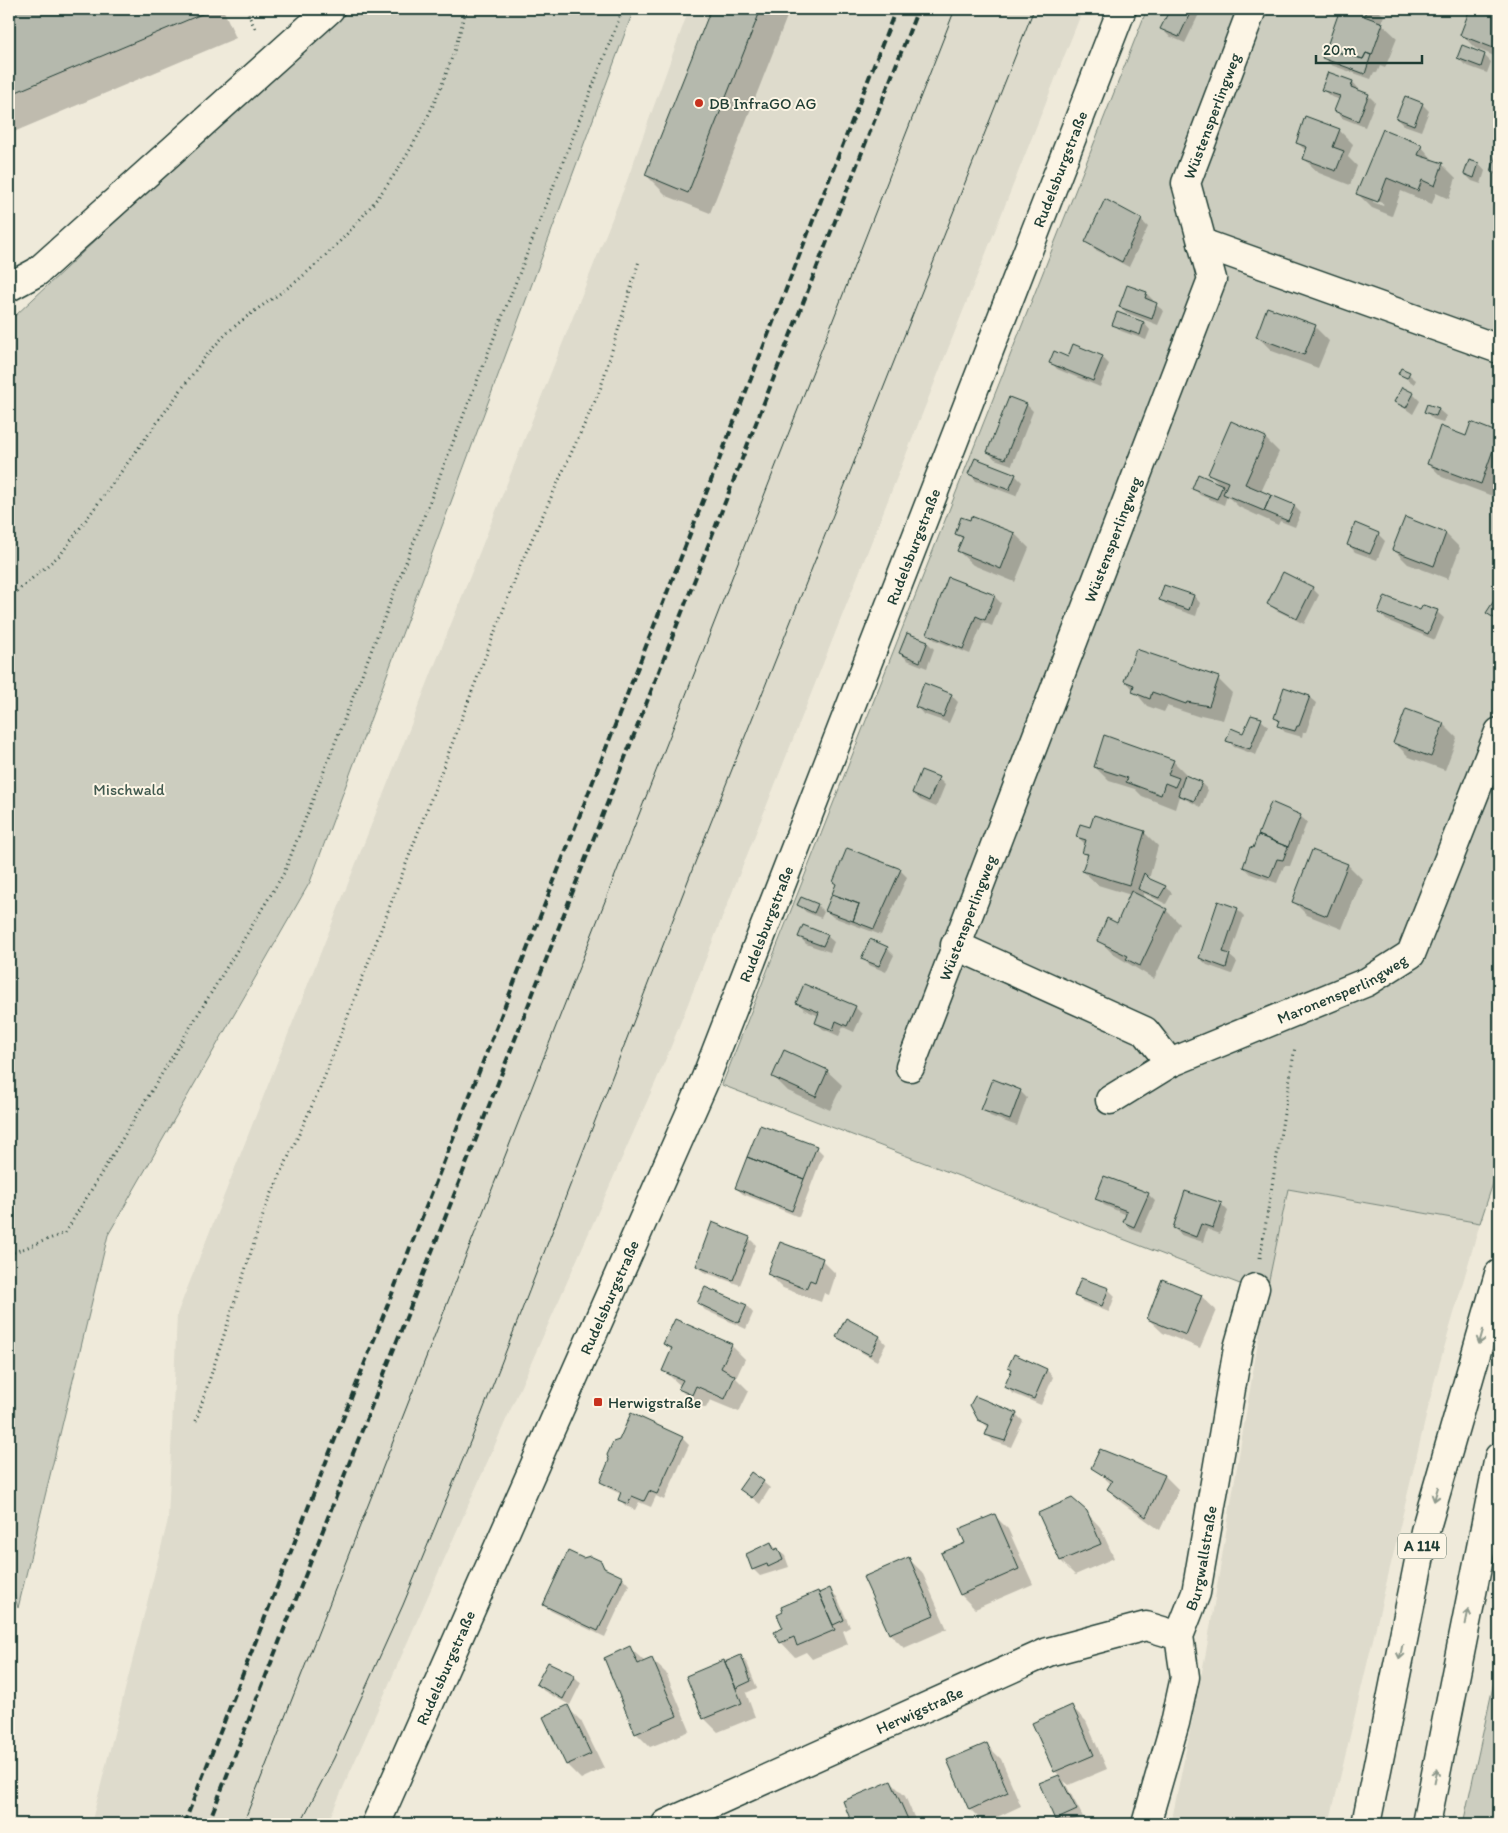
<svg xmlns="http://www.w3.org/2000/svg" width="1508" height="1833" font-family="Itim,sans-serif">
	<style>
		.built { fill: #dedbcc }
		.green { fill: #cccdbf; stroke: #76857a }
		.shadow { fill: #0003; fill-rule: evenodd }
		.building { fill: #b5b9ad; stroke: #1f3d34 }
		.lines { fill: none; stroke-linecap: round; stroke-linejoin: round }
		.minor-casing { stroke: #1f3d34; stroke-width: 31 }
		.highway-casing { stroke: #1f3d34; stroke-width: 31 }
		.path { stroke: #1f3d34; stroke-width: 3; stroke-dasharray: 1 4; stroke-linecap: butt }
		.minor { stroke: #fcf5e5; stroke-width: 28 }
		.highway { stroke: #fcf5e5; stroke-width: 28 }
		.tram { stroke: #1f3d34; stroke-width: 1 }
		.rail { stroke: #1f3d34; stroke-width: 4; stroke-dasharray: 8 4; stroke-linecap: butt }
		.oneway { stroke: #8e998c }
		.poi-dot { fill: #c8321e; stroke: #fcf5e5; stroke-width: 2 }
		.labels { text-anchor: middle; stroke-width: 4; stroke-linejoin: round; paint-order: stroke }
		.shield { fill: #fcf5e5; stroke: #617469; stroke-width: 1 }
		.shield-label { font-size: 15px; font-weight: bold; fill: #1f3d34 }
		.poi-label { font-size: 16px; fill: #1f3d34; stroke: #fcf5e5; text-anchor: start }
		.street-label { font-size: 16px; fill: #1f3d34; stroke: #fcf5e5 }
		.park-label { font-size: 16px; fill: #425a50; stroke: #fcf5e5 }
	</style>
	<rect width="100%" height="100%" fill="#efeada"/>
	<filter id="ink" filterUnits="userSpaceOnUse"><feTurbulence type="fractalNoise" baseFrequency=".02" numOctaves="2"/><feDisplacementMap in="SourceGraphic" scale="10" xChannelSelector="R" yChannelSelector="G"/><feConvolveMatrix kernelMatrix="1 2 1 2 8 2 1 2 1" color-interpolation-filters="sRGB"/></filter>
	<g filter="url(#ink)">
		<path class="built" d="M689 9H1083L668 1054 327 1824H91L168 1520 177 1314 625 186Z
			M1288 1189 1480 1223 1434 1383 1329 1824H1171L1206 1652 1266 1294Z"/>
		<path class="green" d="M342 9H634L310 882 108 1235 18 1608 9 1576V318L16 315Z
			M1147 9H1499V1165L1480 1223 1288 1189 1266 1294 722 1085Z
			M1499 1659V1824H1463Z"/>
		<path class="shadow" d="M9 9H223L236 38 9 134Z
			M712 9H790L710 213 667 196 646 175Z
			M1171 9H1194L1199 14 1185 43 1169 36 1162 29Z
			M1341 9H1377L1384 16 1381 23 1397 38 1385 68 1380 66 1377 73 1374 72 1371 79 1331 65 1324 58Z
			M1471 9H1499V58L1475 48 1461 34Z
			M1484 55 1491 62 1487 73 1465 65 1458 58Z
			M1353 82 1359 89 1358 91 1368 95 1375 102 1365 127 1342 118 1336 111 1340 100 1330 96 1323 90Z
			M1422 104 1429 111 1421 131 1404 125 1397 118Z
			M1339 130 1353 144 1348 157 1357 166 1350 185 1319 173 1304 159 1307 152 1297 142Z
			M1421 146 1435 162 1442 164 1456 178 1449 199 1436 193 1432 204 1401 191 1392 216 1372 208 1358 194ZM1373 199 1384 204 1383 206 1373 202Z
			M1499 152V178L1492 171Z
			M1470 162 1479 164 1485 171 1481 184 1472 181 1465 174Z
			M1141 220 1148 227 1129 267 1094 249 1087 242Z
			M1146 293 1153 300 1152 302 1164 311 1158 325 1127 313 1120 307Z
			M1144 323 1150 330 1146 340 1121 331 1114 324Z
			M1315 327 1329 341 1318 368 1272 351 1258 337Z
			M1102 357 1109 364 1100 387 1057 369 1051 362 1069 359Z
			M1402 369 1416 380 1414 384 1400 374Z
			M1413 394 1420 401 1413 414 1396 402Z
			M1010 398 1027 405 1033 411 1012 465 995 459 988 452Z
			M1428 405 1439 410 1446 416 1443 422 1433 419 1426 412Z
			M1472 424 1499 434V486L1495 497 1442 477 1428 463 1467 438Z
			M1265 438 1279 452 1261 492 1294 506 1301 513 1295 527 1280 521 1278 525 1239 507 1227 496 1224 505 1200 495 1194 488 1221 485 1210 474Z
			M970 474 1015 475 1022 482 1016 496 976 481Z
			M1406 519 1446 534 1460 548 1448 579 1408 564 1394 550Z
			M957 533 1015 534 1029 548 1015 582 973 565 958 551 963 540Z
			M1378 534 1385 541 1377 560 1355 552 1349 545Z
			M1312 588 1319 595 1304 624 1276 610 1269 604Z
			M1499 595V623L1488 613Z
			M994 596 1001 603 992 626 983 622 970 654 935 640 928 634Z
			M1194 596 1200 603 1196 616 1167 606 1161 599Z
			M1421 612H1437L1444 618 1435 640 1386 620 1380 613Z
			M908 635 928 643 934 649 927 668 907 660 901 653Z
			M1218 679 1232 693 1223 720 1201 715 1200 717 1167 706 1164 712 1147 706 1126 681Z
			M951 695 958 702 949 723 923 714 917 707Z
			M1309 697 1316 703 1306 732H1303L1302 737 1285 732 1278 725 1279 722 1276 718Z
			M1261 720 1268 726 1256 755 1234 747 1228 740 1244 734Z
			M1443 724 1457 738 1445 770 1409 757 1395 743Z
			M1173 761 1187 775 1186 777 1201 783 1208 790 1201 807 1179 796 1175 809 1142 796 1135 789 1109 781 1095 767Z
			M938 778 945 785 936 807 920 800 913 793Z
			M1300 816 1307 822 1290 866H1284L1277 883 1251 874 1244 867 1253 850Z
			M1091 829 1144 832 1158 846 1149 879 1165 887 1172 893 1166 904 1144 893 1143 899 1166 910 1180 924 1154 979 1113 954 1099 940 1117 924 1131 895 1098 885 1083 871 1088 857 1084 852 1086 845 1077 836Z
			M848 850 900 870 907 877 881 935 833 917 826 911Z
			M1348 865 1362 879 1342 929 1307 915 1293 901Z
			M799 905H817L824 912 821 918 806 912Z
			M1237 909 1244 916 1230 956 1237 962 1232 974 1207 965 1200 958Z
			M827 936 834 942 830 952 806 944 800 937Z
			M887 948 894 955 886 972 869 965 863 958Z
			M798 1003 855 1007 862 1014 854 1032 843 1027 839 1036 823 1029 816 1023 819 1016 805 1010Z
			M827 1071 842 1085 830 1110 788 1091 773 1076Z
			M1020 1091 1027 1098 1017 1126 990 1116 983 1109Z
			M816 1147 823 1154 799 1217 743 1194 736 1188Z
			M1148 1194 1155 1201 1141 1233 1131 1229 1125 1222 1127 1215 1104 1205 1097 1198Z
			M1221 1204 1228 1211 1220 1234 1207 1229 1203 1242 1181 1235 1174 1228Z
			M749 1238 756 1245 740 1285 704 1272 697 1265Z
			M822 1260 836 1274 829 1295 824 1293 821 1302 783 1288 769 1274Z
			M1108 1289 1115 1296 1109 1312 1083 1302 1076 1295Z
			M1201 1296 1216 1310 1200 1348 1163 1333 1148 1319Z
			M698 1303 747 1306 753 1313 746 1329 705 1310Z
			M847 1320 880 1337 886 1344 877 1361 845 1343 838 1336Z
			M665 1344 731 1345 745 1359 736 1378 749 1391 739 1412 710 1400 706 1408 694 1403 680 1389 681 1386 663 1370 672 1351Z
			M1014 1356 1047 1370 1053 1377 1041 1405 1012 1393 1005 1386 1012 1370 1009 1367Z
			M1016 1414 1023 1421 1011 1447 993 1441 987 1434 989 1428 979 1419Z
			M682 1438 689 1445 664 1500 656 1496 651 1507 639 1502 635 1510 626 1506 619 1499 621 1494 608 1488 601 1481 611 1460Z
			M1101 1451 1165 1476 1179 1490 1160 1530 1122 1503 1108 1489 1111 1484 1093 1467Z
			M763 1482 770 1488 760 1504 741 1489Z
			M1086 1512 1100 1527 1114 1558 1075 1575 1061 1561Z
			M994 1515 1008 1529 1033 1584 975 1609 961 1595 967 1543Z
			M771 1544 785 1556 789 1567 760 1576 753 1569Z
			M908 1558 922 1572 947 1629 904 1648 890 1634 865 1577Z
			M583 1560 600 1562 608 1571 623 1578 629 1585 605 1637 551 1611 544 1605Z
			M830 1590 837 1597 850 1627 843 1631 848 1644 812 1659 806 1652 795 1657 781 1642 785 1629 818 1592 820 1594Z
			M630 1648 645 1662 651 1659 666 1673 690 1731 650 1747 636 1733Z
			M740 1656 747 1663 757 1688 746 1693 755 1717 718 1732 704 1718 724 1661Z
			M549 1663 574 1676 581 1683 570 1705 544 1691 537 1684Z
			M567 1707 581 1721 604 1768 581 1779 567 1765 544 1717Z
			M1072 1707 1086 1721 1107 1769 1069 1785 1064 1781 1083 1817 1062 1824 1056 1819 1041 1784 1060 1776 1055 1771Z
			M986 1744 1001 1759 1021 1806 984 1823 970 1809Z
			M891 1782 905 1796 917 1824H854L844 1802Z"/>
		<path class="building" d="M9 9H208L209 11 9 95Z
			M711 9H761L688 193 645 175Z
			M1170 9H1192L1179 37 1160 29Z
			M1340 9H1367L1364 16 1383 23 1372 55 1366 53 1363 59 1326 49Z
			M1470 9H1499V41L1496 49 1460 35Z
			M1462 45 1485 54 1481 67 1457 58Z
			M1326 49 1363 59 1366 53 1371 55 1365 74 1322 58Z
			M1328 72 1353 81 1351 87 1369 94 1358 121 1334 111 1340 96 1321 90Z
			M1405 96 1423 103 1414 125 1396 118Z
			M1305 116 1340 129 1333 147 1344 151 1336 171 1303 159 1307 147 1296 143Z
			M1383 129 1422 145 1418 155 1443 163 1435 186 1422 180 1418 191 1387 178 1378 202 1356 194Z
			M1499 149V174L1491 171Z
			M1469 160 1479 163 1474 178 1464 174Z
			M1105 199 1142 219 1122 262 1085 242Z
			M1127 285 1147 292 1145 298 1157 303 1152 319 1119 307Z
			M1267 307 1316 325 1304 355 1256 337Z
			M1117 312 1144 322 1140 335 1112 325Z
			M1073 344 1103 356 1093 381 1049 363 1054 351 1068 357Z
			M1401 368 1410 372 1407 378 1398 374Z
			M1402 387 1414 393 1406 408 1394 402Z
			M1009 397 1027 404 1005 459 987 452Z
			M1427 404 1439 408 1436 416 1424 412Z
			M1231 421 1266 437 1245 484 1271 495 1264 511 1223 494 1228 482 1208 474Z
			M1471 422 1499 433 1481 484 1427 464 1440 426 1466 436Z
			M975 458 1016 474 1009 490 968 474Z
			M1198 474 1223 485 1217 499 1192 489Z
			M1271 495 1295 505 1288 521 1264 511Z
			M971 516 1015 533 1001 569 957 551 963 537 955 534 961 517 970 520Z
			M1405 517 1446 533 1434 566 1392 550Z
			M1355 523 1379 533 1370 554 1347 545Z
			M1283 572 1313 587 1297 619 1267 604Z
			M948 577 995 595 985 620 976 616 963 649 927 634Z
			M1164 585 1194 595 1189 610 1159 600Z
			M1499 593V621L1486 613Z
			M1385 596 1420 610 1423 605 1438 610 1428 634 1378 613Z
			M907 633 928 641 920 662 899 653Z
			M1136 649 1219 677 1209 706 1187 702 1186 704 1152 692 1150 699 1132 692 1134 685 1124 681Z
			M924 683 952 694 943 717 915 707Z
			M1284 687 1310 696 1299 726H1297L1295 731 1277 726 1279 720 1274 718Z
			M1406 709 1444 723 1431 757 1393 743Z
			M1251 715 1262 718 1250 749 1226 741 1231 728 1243 733Z
			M1104 735 1174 760 1168 774 1179 778 1175 787 1165 783 1161 795 1126 782 1128 778 1094 767Z
			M921 770 939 777 929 801 912 793Z
			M1185 775 1202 782 1194 801 1178 795Z
			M1271 802 1301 815 1288 847 1258 835Z
			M1094 815 1145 831 1129 885 1082 871 1088 854 1082 853 1086 840 1076 837 1080 824 1090 827Z
			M1258 835 1288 847 1283 860 1277 859 1270 877 1243 867 1250 847 1253 848Z
			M847 848 901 869 874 929 853 921 859 904 832 894 836 884 833 882Z
			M1312 850 1348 864 1327 916 1292 902Z
			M1144 873 1150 879 1166 886 1159 898 1138 889Z
			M1131 891 1167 909 1140 966 1126 959 1128 956 1097 941 1107 918 1117 923Z
			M832 894 859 904 853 921 825 911Z
			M801 897 818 904 814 913 797 905Z
			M1218 901 1238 908 1223 952 1230 954 1226 968 1199 958Z
			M803 925 828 935 823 946 798 937Z
			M870 939 888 947 879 966 861 959Z
			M804 984 856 1006 847 1026 836 1021 833 1030 815 1023 819 1012 796 1003Z
			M784 1050 828 1070 816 1097 772 1077Z
			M993 1079 1021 1090 1010 1120 981 1110Z
			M760 1125 817 1146 804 1179 747 1157Z
			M747 1157 804 1179 792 1211 735 1188Z
			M1104 1176 1149 1193 1134 1227 1123 1222 1127 1211 1095 1199Z
			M1185 1191 1222 1203 1213 1228 1201 1224 1196 1237 1173 1228Z
			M712 1222 750 1237 733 1280 696 1266Z
			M780 1242 823 1258 815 1282 810 1280 806 1289 767 1274Z
			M1081 1278 1109 1288 1102 1306 1074 1296Z
			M1162 1279 1202 1295 1186 1335 1147 1319Z
			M705 1287 747 1305 739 1323 697 1303Z
			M846 1318 880 1336 870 1355 836 1337Z
			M675 1319 732 1344 721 1368 735 1376 725 1399 696 1386 692 1395 678 1389 683 1380 662 1371 672 1348 663 1344Z
			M1014 1354 1047 1369 1034 1399 1004 1387 1012 1369 1008 1367Z
			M975 1396 1017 1413 1005 1441 985 1435 989 1425 978 1420 970 1405Z
			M631 1413 683 1437 657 1494 649 1491 644 1501 632 1496 628 1504 618 1500 621 1492 600 1482 609 1460 607 1455 613 1442 619 1440Z
			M1100 1449 1165 1475 1146 1517 1107 1489 1112 1481 1091 1468Z
			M751 1472 764 1481 752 1498 739 1489Z
			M1072 1498 1087 1511 1101 1544 1060 1561 1038 1513Z
			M995 1514 1019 1569 960 1595 941 1553 965 1543 959 1529Z
			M771 1542 774 1550 778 1548 783 1560 768 1567 767 1564 752 1570 746 1554Z
			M568 1551 583 1558 590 1556 601 1561 604 1568 623 1577 598 1631 543 1605Z
			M909 1557 934 1615 889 1634 863 1577Z
			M830 1588 844 1620 833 1625 819 1593Z
			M818 1591 835 1630 797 1646 794 1637 780 1643 774 1632 783 1628 777 1615 783 1612 781 1607Z
			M630 1646 638 1664 652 1658 677 1716 635 1734 604 1658Z
			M741 1655 751 1681 736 1688 725 1662Z
			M724 1660 742 1703 703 1719 686 1676Z
			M548 1662 575 1675 563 1699 536 1684Z
			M568 1705 591 1754 566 1765 543 1717Z
			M1072 1705 1094 1755 1054 1772 1032 1723Z
			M987 1743 1008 1792 969 1810 947 1760Z
			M1059 1775 1077 1810 1055 1820 1039 1783Z
			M891 1781 910 1824H852L843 1801Z"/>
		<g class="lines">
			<defs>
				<g id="minor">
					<path d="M1202 243 1499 349"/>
					<path d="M9 287 37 272 330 9"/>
					<path d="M955 945 1145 1031 1170 1063"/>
					<path id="s1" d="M910 1067 1212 279 1186 183 1252 9"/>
					<path id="s2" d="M1110 1100 1170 1063 1367 982 1411 954 1499 732"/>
					<path id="s3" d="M376 1824 705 1080 1122 9"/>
					<path id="s4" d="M666 1824 1048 1652 1146 1626 1179 1636"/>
					<path id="s5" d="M1146 1824 1175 1723 1185 1677 1179 1636 1196 1593 1238 1348 1255 1288"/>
				</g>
				<path id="highway" d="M1366 1824 1425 1531 1499 1274
					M1426 1824 1499 1457"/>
			</defs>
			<use href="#minor" class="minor-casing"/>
			<use href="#highway" class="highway-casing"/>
			<path class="path" d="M246 9 256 31
				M9 598 61 554 205 357C214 347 223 336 234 327 256 308 282 294 304 275 388 203 440 116 466 9
				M9 1254 65 1233 284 873 623 9
				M1260 1258 1295 1047
				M196 1421 266 1206 321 1086 522 561 600 390 639 261"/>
			<use href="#minor" class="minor"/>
			<use href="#highway" class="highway"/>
			<path class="tram" d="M243 1824 955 9
				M300 1824 334 1758 403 1605 480 1418 696 860 1034 9"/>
			<path class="rail" d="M184 1824 896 9
				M208 1824 918 9"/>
		</g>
		<defs><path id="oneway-shaft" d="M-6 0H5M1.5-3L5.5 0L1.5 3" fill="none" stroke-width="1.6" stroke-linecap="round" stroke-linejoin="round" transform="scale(1.25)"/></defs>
		<g class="oneway">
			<use href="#oneway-shaft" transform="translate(1481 1337) rotate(106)"/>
			<use href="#oneway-shaft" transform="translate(1436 1494) rotate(106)"/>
			<use href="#oneway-shaft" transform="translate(1467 1617) rotate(-79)"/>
			<use href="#oneway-shaft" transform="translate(1401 1652) rotate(101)"/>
			<use href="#oneway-shaft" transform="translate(1436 1776) rotate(-79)"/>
		</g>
	</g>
	<g class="poi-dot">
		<circle cx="699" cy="103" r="5"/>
		<rect x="593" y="1397" width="10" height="10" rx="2.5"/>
	</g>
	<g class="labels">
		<rect class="shield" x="1398" y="1533.5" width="48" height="25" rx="4"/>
		<g class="shield-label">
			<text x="1422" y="1551">A 114</text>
		</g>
		<g class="poi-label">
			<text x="709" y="109">DB InfraGO AG</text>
			<text x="608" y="1408">Herwigstraße</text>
		</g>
		<g class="street-label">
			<text dy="6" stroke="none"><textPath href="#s1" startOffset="1015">Wüstensperlingweg</textPath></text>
			<text dy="6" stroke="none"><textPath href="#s3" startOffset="1791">Rudelsburgstraße</textPath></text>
			<text dy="6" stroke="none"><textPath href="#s1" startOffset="565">Wüstensperlingweg</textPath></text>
			<text dy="6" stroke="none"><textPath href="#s3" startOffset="1386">Rudelsburgstraße</textPath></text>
			<text dy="6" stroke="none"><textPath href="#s1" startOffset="160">Wüstensperlingweg</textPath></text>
			<text dy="6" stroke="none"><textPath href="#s3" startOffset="981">Rudelsburgstraße</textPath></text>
			<text dy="6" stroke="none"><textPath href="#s2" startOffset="258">Maronensperlingweg</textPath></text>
			<text dy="6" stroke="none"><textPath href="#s3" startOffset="576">Rudelsburgstraße</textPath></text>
			<text dy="6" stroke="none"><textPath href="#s5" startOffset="275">Burgwallstraße</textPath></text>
			<text dy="6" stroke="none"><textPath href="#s3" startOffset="171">Rudelsburgstraße</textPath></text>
			<text dy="6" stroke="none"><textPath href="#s4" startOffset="278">Herwigstraße</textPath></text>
		</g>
		<g class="park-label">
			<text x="129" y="795">Mischwald</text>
		</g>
	</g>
	<rect width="1508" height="1833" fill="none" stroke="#fcf5e5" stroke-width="30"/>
	<rect x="15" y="15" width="1478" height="1803" fill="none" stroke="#1f3d34" stroke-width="2" filter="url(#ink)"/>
	<path d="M1316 55v8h106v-8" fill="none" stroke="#1f3d34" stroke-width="2.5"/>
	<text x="1323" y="55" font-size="15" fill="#1f3d34" stroke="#fcf5e5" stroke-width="4" paint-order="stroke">20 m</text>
</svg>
